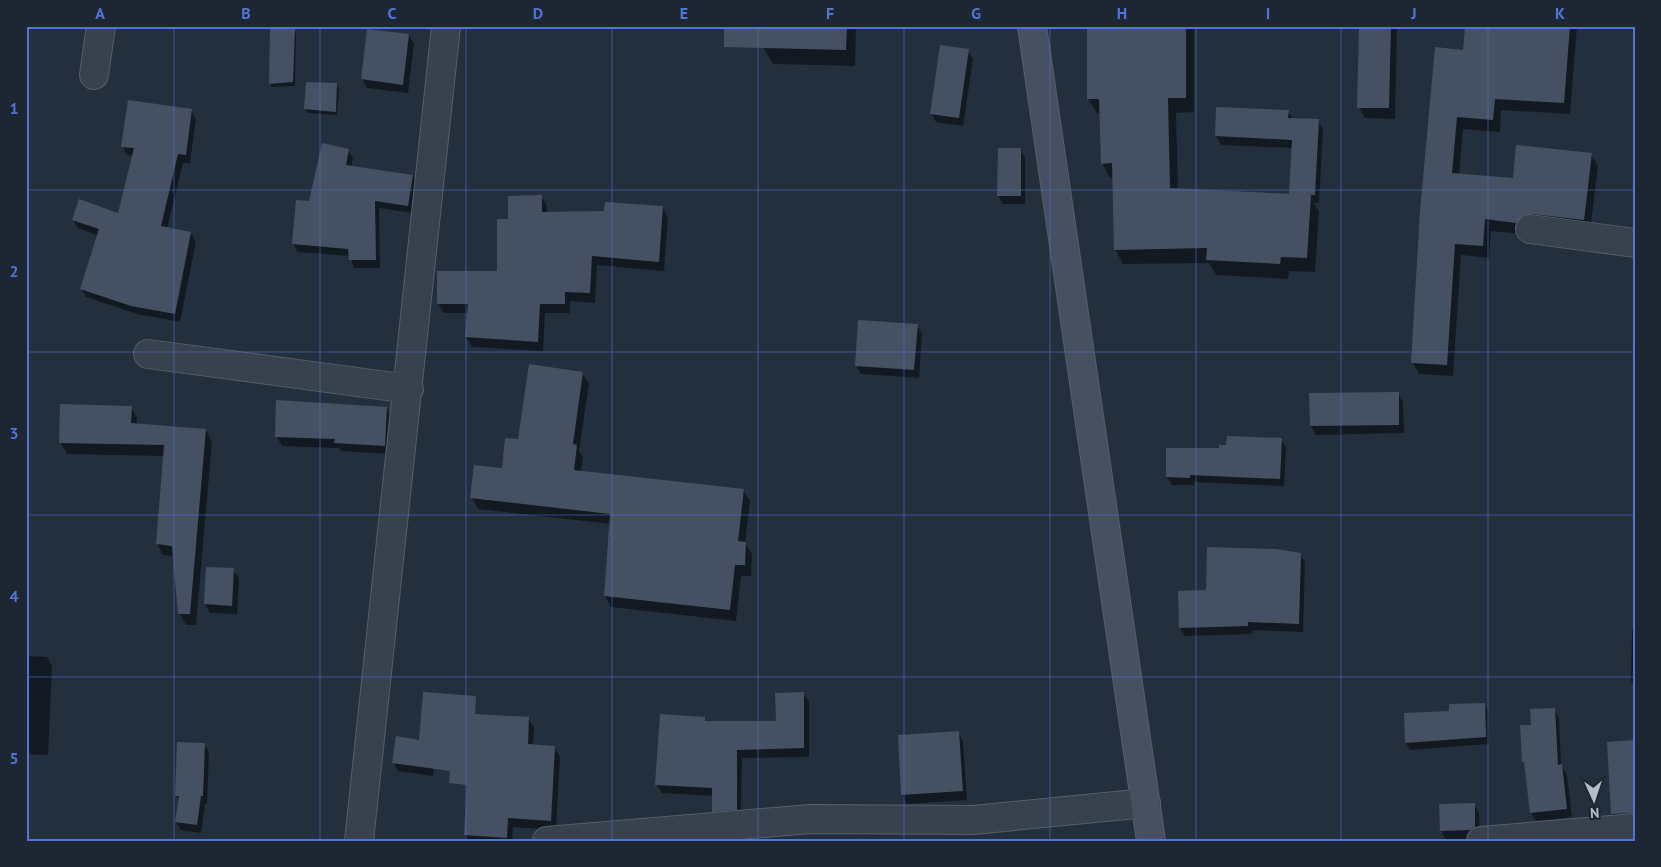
<svg xmlns="http://www.w3.org/2000/svg" width="1661" height="867" font-family="'PT Sans',sans-serif">
	<style>
		.shadow { fill: #0007 }
		.building { fill: #455162 }
		.lines { fill: none; stroke-linecap: round; stroke-linejoin: round }
		.street-casing { stroke: #565f6c; stroke-width: 30 }
		.secondary-casing { stroke: #565f6c; stroke-width: 30 }
		.street { stroke: #38414e; stroke-width: 28 }
		.secondary { stroke: #465061; stroke-width: 28 }
		.grid { fill: none; stroke: #5274d3; stroke-width: 1; stroke-opacity: 0.55 }
		.neatline { fill: none; stroke: #5274d3; stroke-width: 2 }
		.grid-label { font-size: 16px; text-anchor: middle; font-weight: bold; fill: #5274d3 }
	</style>
	<rect width="100%" height="100%" fill="#242f3e"/>
	<path class="shadow" d="M764 26H856L855 66 773 64 763 47Z
		M1088 26H1194V112L1176 113 1178 190 1292 195 1293 148 1221 145 1216 136 1288 111 1293 119 1318 121 1323 129 1319 203H1314L1319 211 1315 272 1289 271 1288 279 1216 275 1209 263 1123 264 1115 249 1114 178H1110L1102 163 1101 113H1097L1088 99Z
		M1360 26H1397L1395 119 1365 118 1359 107Z
		M1466 26H1577L1570 114 1501 110 1500 132 1463 129 1459 175 1514 179 1591 155 1598 166 1590 232 1523 234 1491 231 1489 258 1461 255 1453 376 1419 374 1412 362 1464 51Z
		M294 30 296 34 295 86 272 87 270 83Z
		M409 35 414 44 408 93 367 88 362 79Z
		M968 51 973 59 963 126 936 122 931 113Z
		M307 83 337 85 339 89 337 115 308 113 305 109Z
		M191 110 196 119 190 163H183L167 229 191 233 196 242 180 322 137 314 86 297 81 289 99 236 78 228 73 220 119 214 134 156 127 155 122 146Z
		M1020 149 1025 158V204H1003L998 195Z
		M348 150 353 158 351 167 413 176 417 184 413 213 379 208 380 268H354L350 256 298 252 293 244 310 202Z
		M541 196 547 206V214L606 213 663 208 668 218 664 271 597 265 595 303 570 301V313H545L543 351 472 347 466 337 468 313H444L438 303 499 272 510 220Z
		M917 325 922 334 919 378 861 374 856 365Z
		M582 373 589 384 579 451 583 457 581 472 743 490 750 501 745 543 752 554 751 576H741L736 621 611 607 605 596 611 524 478 509 472 498 503 470 519 441Z
		M1398 393 1403 402 1404 433 1316 435 1311 426Z
		M131 407 137 418V424L206 430 212 441 196 625H186L180 614 174 556 163 555 157 544 165 456 67 454 60 442Z
		M386 408 392 417 389 454 341 451 339 448 282 446 277 437Z
		M1281 440 1286 447 1284 486 1194 482V485H1172L1167 477Z
		M1300 554 1305 562 1303 632 1252 630V634L1185 636 1180 628 1207 592Z
		M233 570 239 578 237 614 210 613 205 604Z
		M1632 630H1635V687L1631 681Z
		M26 656 47 657 52 666 48 755 26 754Z
		M803 693 809 702V757L742 758 741 818 718 820 713 811V796L662 793 656 784 704 718 706 722H777Z
		M1484 704 1488 711 1489 744 1410 750 1406 743 1451 712Z
		M1554 709 1559 718 1561 765 1567 775 1572 817 1536 821 1531 813 1526 766 1523 761 1533 726Z
		M472 716 528 718 534 728 533 746 554 747 560 757 556 830 513 827 512 841H465Z
		M958 732 963 741 967 800 907 804 902 795Z
		M1635 742V821L1617 822 1612 814 1608 743Z
		M205 745 209 752 207 804H205L201 833 181 830 176 822 179 800 177 796Z
		M436 751 433 776 398 771 393 762Z
		M1474 804 1479 813 1480 836 1475 839 1446 840 1441 831 1440 806Z"/>
	<path class="building" d="M724 26H847L846 50 724 47Z
		M1087 26H1186V98H1168L1170 188 1311 195 1307 258 1281 257 1280 264 1206 260 1207 248 1114 250 1112 163 1101 164 1099 99H1087Z
		M1359 26H1391L1389 108H1357Z
		M1465 26H1570L1564 103 1495 99 1493 120 1457 117 1452 173 1513 178 1516 145 1592 153 1584 220 1532 214 1524 215 1516 223 1485 219 1483 246 1455 244 1447 365 1411 363 1420 211 1435 47 1463 50Z
		M270 28H295L293 82 269 84Z
		M367 29 409 34 403 85 361 79Z
		M940 45 969 49 959 118 930 114Z
		M306 82 337 83 336 112 304 109Z
		M128 100 192 109 186 155 178 154 161 226 191 232 175 314 131 306 80 289 99 229 72 220 79 199 118 213 134 148 121 147Z
		M1216 107 1289 110 1288 118 1319 119 1315 195 1289 194 1292 140 1215 136Z
		M322 143 349 149 346 165 413 175 408 206 375 201 376 260H349L348 249 292 244 296 200 309 201Z
		M998 148H1021V196H997Z
		M542 195V212L604 211 605 202 663 206 659 262 592 256 590 293 565 292V304H540L538 342 465 337 468 304H437V271H497V219H508V196Z
		M858 320 918 324 914 370 855 366Z
		M529 364 583 372 573 444 577 445 574 470 744 489 738 541 746 542 745 565H735L730 610 604 596 610 514 470 498 474 465 502 468 505 438 518 439Z
		M1399 392V425L1310 426 1309 393Z
		M276 400 387 407 385 446 334 443 335 439 275 437Z
		M60 404 132 406 131 423 206 429 190 614H178L172 546 156 544 164 445 59 443Z
		M1227 436 1282 438 1280 479 1190 475V478L1166 477V448H1219V445H1226Z
		M1207 547 1276 549 1301 553 1299 624 1248 622V626L1179 628 1178 591 1206 590Z
		M206 567 234 568 232 606 204 604Z
		M423 692 476 696 475 714 529 717 528 744 555 746 551 821 508 818 507 838 464 835 467 785 449 783 450 771 392 763 396 736 419 740Z
		M804 692V748L737 750V810L712 812V788L655 785 660 714 705 717V721H776L775 693Z
		M1485 703 1486 737 1405 743 1404 713 1449 711V704Z
		M1555 708 1558 765 1562 764 1567 809 1530 813 1524 762H1522L1520 725H1531L1530 709Z
		M959 731 963 791 901 795 898 735Z
		M1635 740V813L1611 814 1607 742Z
		M177 742 205 743 203 796H201L197 825 175 822 179 796H175Z
		M1475 803V827L1470 830 1440 831 1439 804Z"/>
	<g class="lines">
		<defs>
			<path id="street" d="M94 75 101 26
				M1530 229 1635 243
				M148 354 409 389
				M359 841 446 26
				M547 841 811 819 973 820 1146 803
				M1481 841 1635 828"/>
			<path id="secondary" d="M1032 26 1151 841"/>
		</defs>
		<use href="#street" class="street-casing"/>
		<use href="#secondary" class="secondary-casing"/>
		<use href="#street" class="street"/>
		<use href="#secondary" class="secondary"/>
	</g>
	<path class="grid" d="M174 26V841M320 26V841M466 26V841M612 26V841M758 26V841M904 26V841M1050 26V841M1196 26V841M1341 26V841M1488 26V841M26 190H1635M26 352H1635M26 515H1635M26 677H1635"/>
	<rect width="1661" height="867" fill="none" stroke="#1d2633" stroke-width="55"/>
	<g transform="translate(1594 800) rotate(177)" stroke="#1d2633" stroke-width="4" paint-order="stroke">
	<path d="M0-4L9 19L0 12L-9 19Z" fill="#b4bcc9"/>
	<text y="-8" font-size="14" font-weight="bold" text-anchor="middle" fill="#b4bcc9">N</text>
	</g>
	<rect x="28" y="28" width="1606" height="812" class="neatline"/>
	<g class="grid-label">
		<text x="100" y="19">A</text>
		<text x="246" y="19">B</text>
		<text x="392" y="19">C</text>
		<text x="538" y="19">D</text>
		<text x="684" y="19">E</text>
		<text x="830" y="19">F</text>
		<text x="976" y="19">G</text>
		<text x="1122" y="19">H</text>
		<text x="1268" y="19">I</text>
		<text x="1414" y="19">J</text>
		<text x="1560" y="19">K</text>
		<text x="14" y="114">1</text>
		<text x="14" y="277">2</text>
		<text x="14" y="439">3</text>
		<text x="14" y="602">4</text>
		<text x="14" y="764">5</text>
	</g>
</svg>
